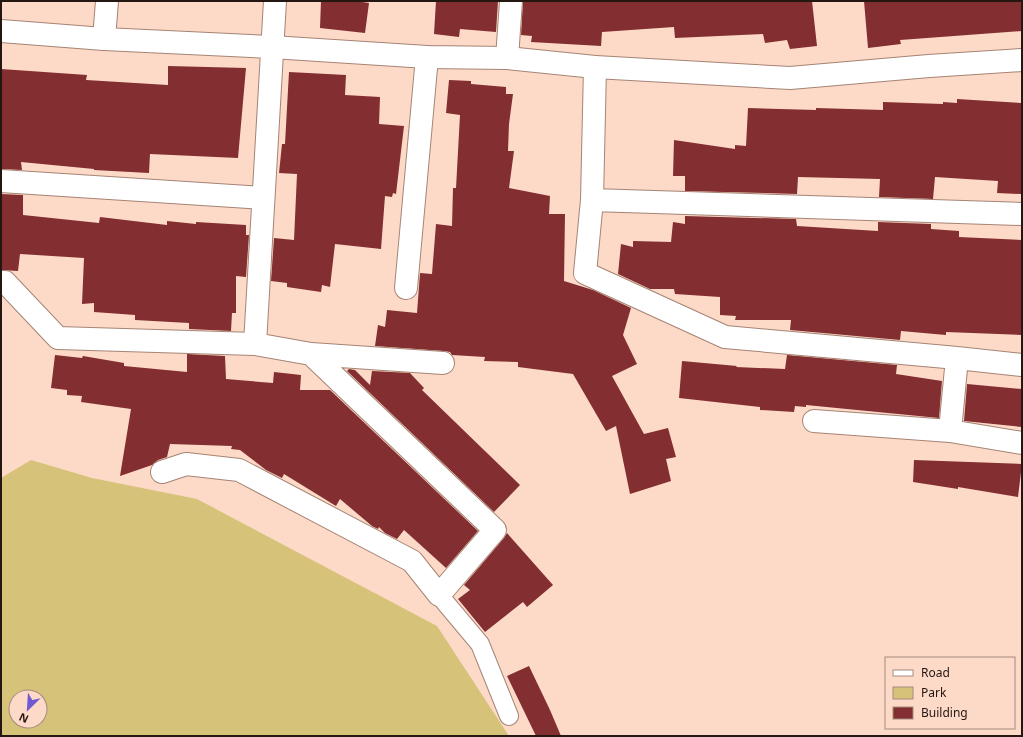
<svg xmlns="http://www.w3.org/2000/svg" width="1023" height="737" font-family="'Noto Sans',sans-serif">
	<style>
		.green { fill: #d7c279; fill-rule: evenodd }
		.building { fill: #832e30 }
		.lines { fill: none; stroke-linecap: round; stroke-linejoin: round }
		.service-casing { stroke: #a58475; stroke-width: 20 }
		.minor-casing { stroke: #a58475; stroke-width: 24 }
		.tertiary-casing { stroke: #a58475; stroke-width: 24 }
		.service { stroke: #fff; stroke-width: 18 }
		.minor { stroke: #fff; stroke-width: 22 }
		.tertiary { stroke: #fff; stroke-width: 22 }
	</style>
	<rect width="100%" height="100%" fill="#fdd9c8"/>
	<path class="green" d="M31 460 92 478 197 499 437 626 509 736H1V478ZM16 697H40V721H16Z"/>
	<path class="building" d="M321 1H356L369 3 365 33 320 28Z
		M436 1H498L496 32 460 29 459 37 434 34Z
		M523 1H812L817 46 790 49 787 40 765 43 763 34 675 38 674 27 602 32 601 46 531 42 532 36 521 35Z
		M864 1H1022V31L900 40 901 44 868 48Z
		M168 66 246 68 238 158 150 154 149 173 94 170V169L21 162 22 170 1 169V69L87 75 86 80 168 85Z
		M289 72 346 75 345 95 380 97 379 124 404 126 396 194 393 193 392 197 385 196 381 249 335 244 330 287 322 285 321 292 287 287V283L271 281 274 238 294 240 297 174 279 173 282 144H285Z
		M449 80 471 81V84L506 87V94H513L509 124 508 151H514L509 188 550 196 549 214H565L564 281 593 290 631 308 623 335 637 364 612 376 644 434 668 428 676 457 666 459 671 481 630 494 616 426 606 431 573 374 518 367V362L484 361 485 357 452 355 450 352 444 351 375 346 378 325 385 327 387 310 417 313 420 273 432 274 436 224 452 226 453 188H456L460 115 446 113Z
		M957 99 1022 103 1021 194 997 193 998 181 935 177 933 199 879 197 880 179 798 177 797 194 685 191V176H673L674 140 735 149V145L746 146 748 108 816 110V108L883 110V102L943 104V102L957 103Z
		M1 194 23 195V215L99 223 100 217 167 225V221L196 224V222L246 225V235H249L246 277 236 276V313H232L231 331 189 329V323L135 320V315L94 312V303L82 304 84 258 20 254 18 271 1 270Z
		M685 216 796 219 797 226 878 231V222L931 224V229L959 231V237L1022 240V335L946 332V335L901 331 900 340 790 330 791 320H735L736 316 720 315V297L675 294 674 289H650L618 274 621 244 633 247V241L671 242 673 222 685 224Z
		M187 354 225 356 226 379 273 383 274 372 301 375 300 390H330L478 531 446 568 404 530 397 539 385 533 379 527 378 529 372 526 340 499 336 506 284 474 282 478 266 470 240 450 231 449 232 446 170 444 167 457 158 460 152 465 120 476 131 409 81 402 82 396 67 395V390L51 388 55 355 82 358 83 356 124 363V366L187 372Z
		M787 355 897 365 896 374 942 381 939 418 806 405V407L795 406 794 412 760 410V407L679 398 682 361 737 366 736 367 785 369Z
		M349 369 355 370 370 385 372 371 410 373 424 388 422 390 520 485 494 512 347 371Z
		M967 384 1022 389V427L964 421Z
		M914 460 1022 464 1018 497 958 487V489L913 482Z
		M507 533 553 585 527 607 523 602 485 632 458 599 470 590 464 585 504 538Z
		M529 666 550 710 561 736H536L507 676Z"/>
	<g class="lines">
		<defs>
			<path id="service" d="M439 595 480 644 509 716"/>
			<path id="minor" d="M104 39 107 1
				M507 58 511 1
				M595 67 592 200 585 273 725 337 957 358 1022 365
				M1 181 263 198
				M592 200 1022 214
				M1 282H5L58 338 255 344 311 354 495 530 439 595 412 561 239 470 186 464 162 472
				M406 288 427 57
				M255 344 275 1
				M311 354 443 363
				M814 421 950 431 1022 443
				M950 431 957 358"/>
			<path id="tertiary" d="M1 31 104 39 272 47 427 57 507 58 595 67 790 78 929 66 1022 60"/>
		</defs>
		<use href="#service" class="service-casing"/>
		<use href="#minor" class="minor-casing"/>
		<use href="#tertiary" class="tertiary-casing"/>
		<use href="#service" class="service"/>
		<use href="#minor" class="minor"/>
		<use href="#tertiary" class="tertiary"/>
	</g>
	<rect width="1023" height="737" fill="none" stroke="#241711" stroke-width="4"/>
	<rect x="885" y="657" width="130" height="72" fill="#fdd9c8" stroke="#a68b7f"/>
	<rect x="893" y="670" width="20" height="6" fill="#ffffff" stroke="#a68b7f"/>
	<text x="921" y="677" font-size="12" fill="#241711">Road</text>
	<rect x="893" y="687" width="20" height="12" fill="#d7c279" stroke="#a68b7f"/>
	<text x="921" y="697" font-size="12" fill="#241711">Park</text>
	<rect x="893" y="707" width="20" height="12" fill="#832e30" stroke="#a68b7f"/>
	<text x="921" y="717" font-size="12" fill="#241711">Building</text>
	<g transform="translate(28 709) rotate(205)"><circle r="19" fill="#fdd9c8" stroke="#a68b7f"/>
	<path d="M0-3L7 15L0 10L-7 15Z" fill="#7159d3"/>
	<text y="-6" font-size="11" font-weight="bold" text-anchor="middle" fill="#241711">N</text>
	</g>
</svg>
